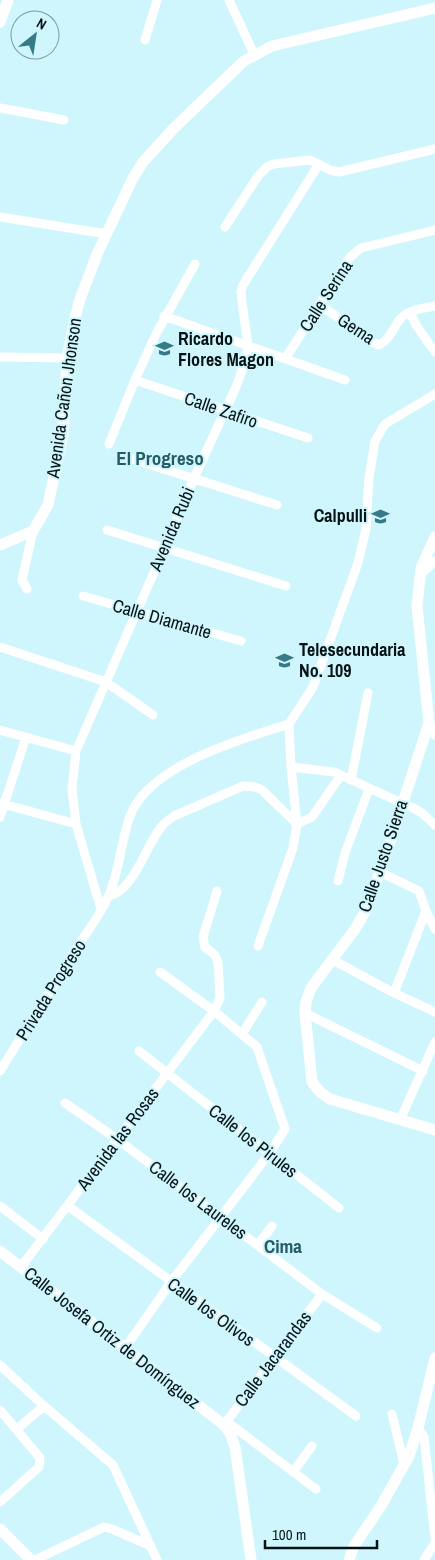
<svg xmlns="http://www.w3.org/2000/svg" width="435" height="1560" font-family="'Archivo Narrow',sans-serif">
	<style>
		.lines { fill: none; stroke-linecap: round; stroke-linejoin: round }
		.street { stroke: #fff; stroke-width: 9 }
		.secondary { stroke: #fff; stroke-width: 11 }
		.labels { text-anchor: middle; stroke-width: 4; stroke-linejoin: round; paint-order: stroke }
		.street-label { font-size: 18px; fill: #061316; stroke: #d0f6fd }
		.poi-label { font-size: 18px; font-weight: bold; fill: #061316; stroke: #d0f6fd; text-anchor: start }
		.neighbourhood-label { font-size: 19px; font-weight: bold; fill: #245c66; stroke: #d0f6fd }
	</style>
	<rect width="100%" height="100%" fill="#d0f6fd"/>
	<g class="lines">
		<path class="street" d="M229 0 254 54
			M145 40 157 0
			M0 108 64 120
			M0 217 107 234
			M225 227 258 176 268 166 274 164 310 160 330 170 339 172 435 149
			M319 304 372 342 379 345C391 339 393 327 401 318 409 310 424 308 435 306
			M410 312 416 325 435 352
			M164 316 345 380
			M0 357 67 358
			M285 359 350 257 361 248 435 230
			M135 380 308 438
			M109 444 135 380 156 334 195 264
			M132 459 277 505
			M107 530 286 586
			M420 575 435 561
			M27 589 22 580 33 531
			M83 596 241 641
			M0 647 106 682 153 715
			M429 723 435 735
			M289 724 313 687 358 563 366 529 369 478 375 441 385 424 435 394
			M0 730 76 751
			M291 767 334 772 413 808 422 813 435 825
			M351 780 368 693
			M0 803 76 824
			M0 817 26 737
			M297 824 312 817 341 775
			M380 872 419 891 426 911 435 929
			M338 881 345 853 369 789
			M109 896C135 890 145 846 162 826 165 822 170 819 174 816L243 786 255 787 262 790 297 824
			M101 909 76 824 72 789 76 751 165 547 194 478 236 387 245 362 248 345 242 302 241 292 243 285 319 164
			M258 946 293 848 297 824 291 767 289 724
			M333 960 394 993 435 1012
			M394 993 426 911
			M305 1013 423 1071
			M242 1034 262 1002
			M139 1051 339 1208
			M0 1071C25 1031 50 991 74 952 85 934 100 916 108 897 119 874 121 841 130 816 149 765 242 739 289 724
			M65 1103 117 1139 322 1294 377 1328
			M400 1120 435 1042
			M0 1206 43 1239
			M68 1206 356 1416
			M258 1245 272 1226
			M21 1267 214 1011 220 998 218 963 215 955 205 947 203 937 217 891
			M125 1348 171 1282 269 1154 285 1129 257 1047 214 1011 160 972
			M0 1365 44 1406 113 1465 157 1560
			M0 1410 40 1458 39 1467 0 1502
			M392 1414 404 1464
			M226 1421 316 1489
			M224 1425 322 1294
			M418 1428 424 1437 435 1538
			M17 1429 44 1406
			M293 1472 312 1446
			M35 1560 104 1527 112 1529 151 1546
			M424 1560 435 1543"/>
		<path class="secondary" d="M0 22 8 0
			M435 537 421 568 417 606 429 723 380 872 365 912 355 929 311 988 306 1002 305 1013 312 1082 320 1092 330 1099 435 1130
			M0 545 33 531 48 505 63 435 67 358 75 318 80 299 98 252 133 178 143 162 174 128 244 61 272 46 435 8
			M0 1251 224 1425 230 1433 235 1447 251 1560
			M0 1529 31 1560
			M349 1560 354 1546 381 1506 409 1456 418 1428 435 1358"/>
	</g>
	<defs>
		<symbol id="school-bare" viewBox="-9 -9 18 18"><path d="M0-5L7-2L0 1L-7-2ZM-4 1L0 2.5L4 1V4Q0 6-4 4Z" fill="#357b87" stroke="#d0f6fd" stroke-width="2.5" paint-order="stroke"/></symbol>
	</defs>
	<g fill-rule="evenodd">
		<use href="#school-bare" x="152" y="336" width="25" height="25"/>
		<use href="#school-bare" x="368" y="504" width="25" height="25"/>
		<use href="#school-bare" x="272" y="648" width="25" height="25"/>
	</g>
	<g class="labels">
		<g class="street-label">
			<text transform="translate(326 296) rotate(-57)" y="6">Calle Serina</text>
			<text transform="translate(356 329) rotate(33)" y="6">Gema</text>
			<text transform="translate(64 398) rotate(-82)" y="6">Avenida Cañon Jhonson</text>
			<text transform="translate(221 410) rotate(19)" y="6">Calle Zafiro</text>
			<text transform="translate(172 529) rotate(-67)" y="6">Avenida Rubi</text>
			<text transform="translate(162 619) rotate(16)" y="6">Calle Diamante</text>
			<text transform="translate(383 856) rotate(-71)" y="6">Calle Justo Sierra</text>
			<text transform="translate(51 990) rotate(-58)" y="6">Privada Progreso</text>
			<text transform="translate(118 1139) rotate(-53)" y="6">Avenida las Rosas</text>
			<text transform="translate(253 1141) rotate(38)" y="6">Calle los Pirules</text>
			<text transform="translate(198 1200) rotate(37)" y="6">Calle los Laureles</text>
			<text transform="translate(211 1312) rotate(36)" y="6">Calle los Olivos</text>
			<text transform="translate(112 1338) rotate(38)" y="6">Calle Josefa Ortiz de Domínguez</text>
			<text transform="translate(273 1359) rotate(-53)" y="6">Calle Jacarandas</text>
		</g>
		<g class="poi-label">
			<text x="178" y="345">Ricardo<tspan x="178" dy="21">Flores Magon</tspan></text>
			<text x="367" y="522" text-anchor="end">Calpulli</text>
			<text x="299" y="656">Telesecundaria<tspan x="299" dy="21">No. 109</tspan></text>
		</g>
		<g class="neighbourhood-label">
			<text x="160" y="465">El Progreso</text>
			<text x="283" y="1253">Cima</text>
		</g>
	</g>
	<g transform="translate(35 35) rotate(30)"><circle r="24" fill="#d0f6fd" stroke="#7f9ba1"/>
	<path d="M0-4L9 19L0 12L-9 19Z" fill="#357b87"/>
	<text y="-8" font-size="14" font-weight="bold" text-anchor="middle" fill="#061316">N</text>
	</g>
	<path d="M265 1540v8h112v-8" fill="none" stroke="#061316" stroke-width="2.5"/>
	<text x="272" y="1540" font-size="15" fill="#061316" stroke="#d0f6fd" stroke-width="4" paint-order="stroke">100 m</text>
</svg>
